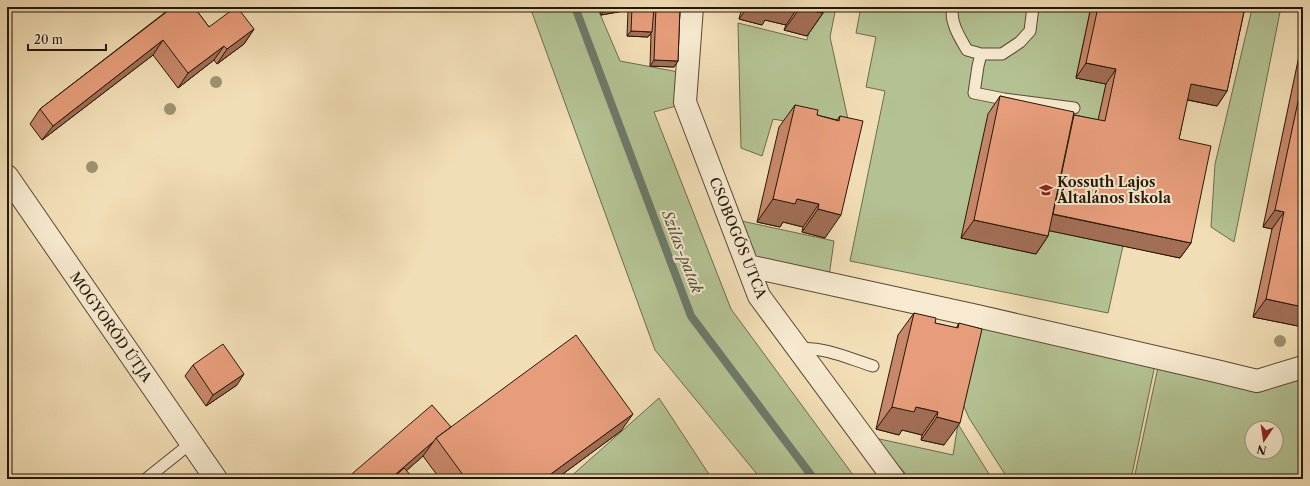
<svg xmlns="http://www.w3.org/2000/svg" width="1310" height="486" font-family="'Libre Caslon Text',serif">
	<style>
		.green { fill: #b4c293; stroke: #6c6c4d; fill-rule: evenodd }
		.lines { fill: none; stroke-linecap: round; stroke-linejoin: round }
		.stream { stroke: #6c7a69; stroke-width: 8 }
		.lane-casing { stroke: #584933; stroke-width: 13 }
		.street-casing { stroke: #584933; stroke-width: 24 }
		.lane { stroke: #f7ead0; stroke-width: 11 }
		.street { stroke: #f7ead0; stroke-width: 22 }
		.tree { fill: #9d9271 }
		.wall { fill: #c7876a; stroke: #251707 }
		.shaded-wall { fill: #a26e56; stroke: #251707 }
		.building { fill: #e79d7b; stroke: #251707 }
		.labels { text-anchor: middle; stroke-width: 4; stroke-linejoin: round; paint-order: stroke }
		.poi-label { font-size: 14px; font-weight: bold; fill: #251707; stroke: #f7ead0; text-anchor: start }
		.street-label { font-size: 14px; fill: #251707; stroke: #f7ead0 }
		.water-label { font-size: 15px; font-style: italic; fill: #4f5140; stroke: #f7ead0 }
	</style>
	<rect width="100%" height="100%" fill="#f2deb6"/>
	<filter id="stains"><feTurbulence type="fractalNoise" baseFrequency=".005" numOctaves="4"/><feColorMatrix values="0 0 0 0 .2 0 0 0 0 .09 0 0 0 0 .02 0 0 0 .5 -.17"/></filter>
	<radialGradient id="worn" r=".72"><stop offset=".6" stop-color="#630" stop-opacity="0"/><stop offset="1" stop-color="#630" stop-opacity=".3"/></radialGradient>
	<path class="green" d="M530 7H597L620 61 684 73 680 105 654 112 731 309 856 479H761L655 350Z
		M815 7H836L830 37 851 133 773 119 762 156 741 148 738 23 807 40Z
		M861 7H1091L1076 77 1106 84 1095 136 1041 229 1123 246 1108 313 850 261 885 91 866 87 876 37 856 33Z
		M1254 7H1281L1234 242 1211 227 1215 164 1252 9Z
		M737 220 834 241 828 284 752 267Z
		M978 321 1156 360 1131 479H1008L969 418 962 402Z
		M1160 358 1257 381 1303 367V479H1134ZM1252 428H1276V452H1252Z
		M659 398 712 479H568Z
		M958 424 992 479H910L875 438 953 455Z"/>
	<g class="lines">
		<path class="stream" d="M575 7 691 316 814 479"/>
		<defs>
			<path id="lane" d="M953 7C949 21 960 38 967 50L981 54H1002L1020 42 1030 31 1033 7
				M981 54 978 66 974 93 1004 99 1074 108
				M798 349C823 346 850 359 873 366
				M146 479 191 443"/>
			<path id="street" d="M692 7 685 102 759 296 894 479
				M7 176 216 479
				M748 266 977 316 1216 371 1257 381 1303 367"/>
		</defs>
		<use href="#lane" class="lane-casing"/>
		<use href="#street" class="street-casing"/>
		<use href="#lane" class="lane"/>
		<use href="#street" class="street"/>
	</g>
	<g class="tree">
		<circle cx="216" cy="82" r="6"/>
		<circle cx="170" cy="109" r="6"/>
		<circle cx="92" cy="167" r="6"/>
		<circle cx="1280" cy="341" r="6"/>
	</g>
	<path class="wall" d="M172 7H194L209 27 254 29 244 44 217 64 214 60 178 88 153 55 42 140 30 124 40 109Z
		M599 7H631L629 10 601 15Z
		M631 7H680L678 61 674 67 650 66 651 34 648 37 627 36 628 11Z
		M742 7H824L823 13 807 36 784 30 786 25 765 20 762 25 739 19Z
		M1091 7H1245L1227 91 1217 106 1187 100 1179 139 1191 243 1180 258 1049 230 1048 236 1036 254 961 238 988 114 1000 96 1074 115 1098 120 1106 84 1076 78Z
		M1303 37V319L1298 326 1253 317 1272 229 1263 227Z
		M795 105 817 115 837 120 840 116 825 238 802 232 803 227 783 222 780 227 757 222 779 127Z
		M914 313 935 323 956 328 959 323 944 445 921 440 922 435 902 430 899 435 876 429 898 335Z
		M193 365 237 385 206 406 185 376Z
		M451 427 621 431 556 479H440L423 456 406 471 346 479Z"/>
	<path class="shaded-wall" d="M617 7H631L629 10 601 15 605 9Z
		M748 7H798L786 25 765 20 762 25 739 19Z
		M800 8 823 13 807 36 784 30Z
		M254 29 244 44 217 64 227 49Z
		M631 31 652 32 648 37 627 36Z
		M163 40 153 55 42 140 53 126Z
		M224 46 214 60 178 88 188 73Z
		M654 60 678 61 674 67 650 66Z
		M1086 63 1116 69 1106 84 1076 78Z
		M1191 84 1227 91 1217 106 1180 98Z
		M773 199H797L819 204 803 227 783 222 780 227 757 222Z
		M818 209 841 215 825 238 802 232Z
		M1275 210 1284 212 1272 229 1263 227Z
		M1051 214 1191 243 1180 258 1041 229Z
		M974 220 1048 236 1036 254 961 238Z
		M1266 299 1303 307V319L1298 326 1253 317Z
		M244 374 237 385 206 406 213 395Z
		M892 407H916L938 412 922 435 902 430 899 435 876 429Z
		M633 414 621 431 556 479H544Z
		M937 417 960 423 944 445 921 440Z
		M434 441 423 456 397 479H390Z"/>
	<path class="building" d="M173 7H194L209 27 236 7H237L254 29 227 49 224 46 188 73 163 40 53 126 40 109Z
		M604 7H617L605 9Z
		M632 7H654L652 32 631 31Z
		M656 7H680L678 61 654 60Z
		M800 7H824L823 13 800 8Z
		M1098 7H1245L1227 91 1191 84 1179 139 1211 146 1191 243 1053 214 1074 115 1105 121 1116 69 1086 63Z
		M1303 78V307L1266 299 1284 212 1275 210Z
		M1000 96 1074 112 1048 236 974 220Z
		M795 105 818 110 817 115 839 121 840 116 863 121 841 215 818 209 819 204 797 199 795 204 773 199Z
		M914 313 936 318 935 323 958 328 959 323 982 329 960 423 937 417 938 412 916 407 914 412 892 407Z
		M576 335 633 414 544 479H466L436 438Z
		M223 344 244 374 213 395 193 365Z
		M432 405 451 427 436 438 434 441 390 479H346Z
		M404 468 414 479H392Z"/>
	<defs>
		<symbol id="school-bare" viewBox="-9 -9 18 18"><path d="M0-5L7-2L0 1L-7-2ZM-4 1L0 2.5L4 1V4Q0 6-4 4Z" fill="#8f2418" stroke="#f7ead0" stroke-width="2.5" paint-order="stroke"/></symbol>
	</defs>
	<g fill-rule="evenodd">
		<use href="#school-bare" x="1036" y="180" width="20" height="20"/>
	</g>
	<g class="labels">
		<g class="poi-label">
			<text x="1057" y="187">Kossuth Lajos<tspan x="1057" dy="16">Általános Iskola</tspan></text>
		</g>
		<g class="street-label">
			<text transform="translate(738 238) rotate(68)" y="5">CSOBOGÓS UTCA</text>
			<text transform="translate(111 327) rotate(55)" y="5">MOGYORÓD ÚTJA</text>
		</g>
		<g class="water-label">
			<text transform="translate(682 252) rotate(69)" y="5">Szilas-patak</text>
		</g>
	</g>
	<rect width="1310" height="486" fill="none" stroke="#f2deb6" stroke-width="24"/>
	<rect x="8" y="8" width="1294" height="470" fill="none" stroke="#251707" stroke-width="2"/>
	<rect x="12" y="12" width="1286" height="462" fill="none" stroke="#251707"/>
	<g transform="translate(1264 440) rotate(193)"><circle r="19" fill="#f7ead0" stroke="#a39680"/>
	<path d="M0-3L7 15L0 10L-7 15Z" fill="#8f2418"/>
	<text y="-6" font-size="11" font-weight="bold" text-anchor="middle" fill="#251707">N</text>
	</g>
	<path d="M28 44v6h78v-6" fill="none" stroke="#251707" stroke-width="2"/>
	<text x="34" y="44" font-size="12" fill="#251707" stroke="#f7ead0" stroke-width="3" paint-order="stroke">20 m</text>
	<rect width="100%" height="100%" filter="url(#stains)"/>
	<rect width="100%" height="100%" fill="url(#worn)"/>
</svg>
